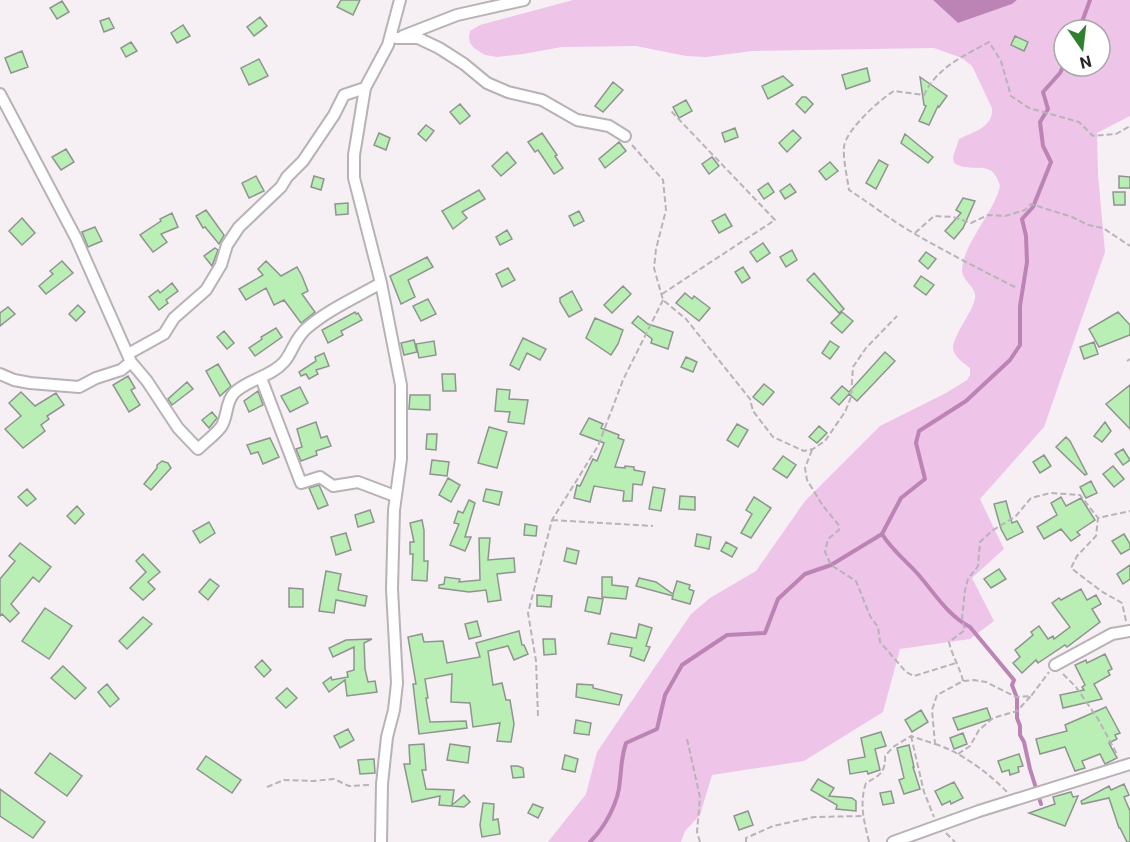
<svg xmlns="http://www.w3.org/2000/svg" width="1130" height="842" font-family="Roboto,sans-serif">
	<style>
		.green { fill: #eec4e8; fill-rule: evenodd }
		.water { fill: #bb84b5 }
		.lines { fill: none; stroke-linecap: round; stroke-linejoin: round }
		.stream { stroke: #bb84b5; stroke-width: 4 }
		.building { fill: #b9eeb5; stroke: #8f948f; stroke-width: 1.5 }
		.minor-casing { stroke: #b8b2b7; stroke-width: 14 }
		.path { stroke: #b8b3b7; stroke-width: 2; stroke-dasharray: 6 3; stroke-linecap: butt }
		.minor { stroke: #fff; stroke-width: 10 }
	</style>
	<rect width="100%" height="100%" fill="#f6f0f5"/>
	<path class="green" d="M573 0H933L958 23 1012 4 1017 0H1130V116L1097 133 1098 174 1105 252 1044 427 980 499 1004 549 972 578 994 621 970 639 900 649 883 712 804 761 712 775 700 815 685 831 681 842H548L586 794 597 752 691 614 710 598 756 571 805 501 880 426 946 393 967 380 970 375V368C965 364 957 359 954 352 948 341 973 313 975 298 977 287 962 281 962 270 963 244 994 213 1000 186 992 156 973 175 954 163L953 157 959 139C973 132 994 127 992 108L972 66 962 58 934 48 752 51 706 57 686 56 636 46 562 47 523 54 497 57 485 55 474 48 470 43 469 37 470 31 480 25ZM1064 30H1100V66H1064Z"/>
	<path class="water" d="M933 0H1017L1012 4 958 23Z"/>
	<g class="lines">
		<path class="stream" d="M1079 30 1090 0
			M882 534C891 549 905 560 917 573 933 591 947 615 970 627L1014 680 1012 685 1017 698V718L1020 726V735L1024 742 1030 769 1041 804
			M590 842C605 827 619 802 620 780 622 764 621 758 626 743L657 729 665 695 682 665 727 635 765 633 778 599 805 574 831 565 882 534 901 498 925 479 916 443 919 431 966 401 1010 360 1020 345V306L1027 262 1026 236 1022 219 1033 207 1051 162 1043 146 1040 122 1048 109 1043 92 1060 73 1064 65"/>
	</g>
	<path class="building" d="M341 0H360L353 15 337 7Z
		M62 1 69 12 57 19 50 8Z
		M260 17 267 26 254 36 247 27Z
		M109 18 114 28 104 32 100 21Z
		M183 25 190 36 177 43 171 33Z
		M1015 36 1028 42 1024 51 1011 45Z
		M131 42 137 51 126 57 121 48Z
		M22 51 28 67 11 73 5 58Z
		M259 59 268 76 249 85 241 68Z
		M867 68 870 81 846 89 842 75Z
		M783 76 793 85 768 99 762 86Z
		M920 77 947 96 939 107 938 106 929 125 919 121 926 106 924 105Z
		M613 82 623 90 603 112 595 106Z
		M802 97H806L813 104 805 113 796 104Z
		M686 100 692 111 679 118 673 107Z
		M460 104 470 116 460 124 450 112Z
		M426 125 434 131 426 141 418 134Z
		M735 128 738 137 725 142 722 133Z
		M793 130 801 138 787 152 779 143Z
		M379 133 390 138 386 150 374 145Z
		M542 133 557 155 555 156 563 168 554 174 538 150 535 152 528 142Z
		M905 134 933 157 928 163 901 143Z
		M619 142 626 151 605 168 599 159Z
		M66 149 74 162 61 170 52 157Z
		M507 152 516 163 501 176 492 166Z
		M712 157 719 166 709 174 702 164Z
		M879 160 888 165 876 189 866 183Z
		M830 162 838 171 826 180 819 171Z
		M256 176 264 191 249 198 242 183Z
		M314 176 324 179 321 190 311 187Z
		M1119 176 1130 177V188H1119Z
		M768 183 774 192 764 199 758 190Z
		M790 184 796 192 785 199 780 191Z
		M479 190 485 199 462 212 467 218 453 229 442 211Z
		M1113 192H1125V205H1114Z
		M963 198 975 201 963 228 954 239 945 231 961 213 956 210Z
		M348 203V214L336 215 335 204Z
		M206 210 224 235 219 244 205 227 203 228 196 216Z
		M579 211 584 221 574 226 569 216Z
		M172 213 178 227 161 234 167 242 153 252 140 235 161 221 160 219Z
		M725 214 732 226 719 233 712 221Z
		M22 218 35 233 22 245 9 231Z
		M95 227 102 241 88 247 82 232Z
		M507 230 512 239 500 245 496 237Z
		M763 243 770 253 757 262 750 252Z
		M215 248 218 250 212 266 204 256Z
		M792 250 797 260 786 267 780 257Z
		M926 252 936 259 928 269 919 261Z
		M427 257 433 267 408 280 415 297 401 304 390 276Z
		M62 261 73 273 46 294 39 286 53 274 50 271Z
		M266 261 281 276 297 267 302 276 308 291 302 294 315 312 301 323 284 300 274 305 266 288 246 300 239 289 263 275 258 269Z
		M743 267 750 278 742 283 735 272Z
		M508 268 515 280 502 287 496 274Z
		M814 273 844 309 839 313 807 280Z
		M921 276 934 285 926 295 914 286Z
		M172 283 178 291 166 300 168 303 159 310 149 297 158 290 160 293Z
		M623 286 631 294 612 313 604 305Z
		M572 291 582 310 569 317 560 302V298Z
		M685 293 692 299 694 296 710 308 699 321 676 303Z
		M428 299 436 314 421 321 413 306Z
		M78 305 85 312 76 321 69 314Z
		M8 307 15 314 0 326V313Z
		M355 312 356 314 358 313 362 320 341 331 343 335 328 343 322 330Z
		M842 312 853 321 842 333 831 323Z
		M1118 312 1130 325V335L1099 347 1089 329Z
		M638 316 648 324 673 332 668 349 651 343 652 339 632 323Z
		M595 318 623 330 618 344 611 355 586 338Z
		M276 328 282 337 255 356 249 348 262 339 261 337Z
		M224 331 234 343 227 349 217 337Z
		M523 338 546 349 540 360 527 353 519 370 510 365Z
		M414 340 417 352 404 355 401 343Z
		M434 341 436 355 419 358 416 344Z
		M830 341 839 347 830 359 822 353Z
		M1094 342 1098 354 1084 359 1080 347Z
		M885 352 895 361 857 401 849 394 839 405 831 398 842 386 849 392Z
		M324 353 329 366 316 370 318 374 309 379 306 374 301 376 299 372 316 361 315 357Z
		M686 357 697 362 693 372 681 367Z
		M218 364 231 386 220 396 206 371Z
		M442 374H455L456 391H443Z
		M128 376 135 388 131 390 140 405 129 412 113 385Z
		M187 382 193 389 172 405 168 399Z
		M764 384 774 392 763 405 753 397Z
		M1130 385V429L1106 404Z
		M300 387 308 403 290 412 281 396Z
		M497 389 510 390 509 399 528 400 524 424 508 422 510 412 495 411Z
		M258 391 263 405 249 412 244 401Z
		M21 392 35 406 56 393 64 405 47 416 49 419 41 425 45 431 23 448 5 429 21 416 9 403Z
		M410 395H430V410L409 409Z
		M212 412 217 418 209 428 202 420Z
		M589 418 603 424 601 428 619 435 618 438 624 440 615 467 625 468V466L634 467V470L645 472 642 485 633 484 632 501H623L624 491 594 486 590 502 574 498 577 485 580 486 593 459 597 461 604 443 580 434Z
		M316 422 321 438 327 436 331 446 316 451 317 455 301 461 296 449 302 447 297 429Z
		M1105 422 1111 431 1102 442 1094 436Z
		M737 424 748 430 738 447 727 440Z
		M819 426 827 433 817 443 809 437Z
		M489 427 507 432 497 468 478 463Z
		M427 434H437L436 450 426 449Z
		M1066 437 1070 441 1087 474 1085 475 1056 447Z
		M270 438 279 457 263 464 258 452 251 454 247 445Z
		M1123 449 1130 460 1123 465 1115 454Z
		M1044 455 1051 466 1040 473 1033 462Z
		M783 456 796 465 787 478 773 469Z
		M432 460 449 462 447 476 430 474Z
		M162 461 168 463 171 468 151 490 144 484 157 468V465Z
		M1113 466 1124 479 1114 487 1103 474Z
		M448 478 460 485 451 502 439 495Z
		M1091 481 1097 493 1086 498 1080 487Z
		M319 485 328 505 318 509 309 488Z
		M653 487 665 489 661 511 649 509Z
		M27 489 36 499 27 506 18 497Z
		M486 489 502 492 499 505 483 501Z
		M680 496 695 497V510L679 509Z
		M754 497 771 508 751 538 741 533 752 514 746 510Z
		M1061 497 1066 506 1081 498 1095 520 1077 532 1080 535 1071 541 1061 529 1044 539 1037 527 1057 515 1051 503Z
		M469 500 475 503 465 537H471L465 551 450 545 459 524 454 523 458 511 463 513Z
		M1006 501 1012 523 1017 521 1023 532 1007 540 1001 529 994 504Z
		M77 506 84 514 75 524 67 516Z
		M370 510 374 522 358 527 355 515Z
		M422 520 424 530V561H428L427 581 412 580 413 554H410V542H414L410 523Z
		M209 522 215 533 200 543 193 531Z
		M525 524 537 526 536 536 524 535Z
		M346 533 351 550 336 555 331 537Z
		M697 534 711 537 709 549 695 546Z
		M1124 534 1130 544V549L1121 554 1112 541Z
		M479 538H490L488 560 514 558 515 572 497 574 501 600 488 602 486 590 469 592 439 588V585L444 584 445 577 460 579 459 582 480 580Z
		M726 542 737 548 732 557 721 551Z
		M20 543 51 567 39 582 33 577 11 604 19 613 10 622 2 614 0 616V579L15 561 9 556Z
		M567 548 579 551 576 564 564 561Z
		M143 554 160 572 148 582 155 589 143 600 130 588 146 572 136 561Z
		M1130 565V579L1123 584 1117 574Z
		M999 569 1006 579 991 588 984 579Z
		M326 571 341 574 338 590 367 596 365 606 336 600 334 613 319 611Z
		M602 577H612V585L628 587 626 599 602 597Z
		M639 578 656 582 673 594 677 581 690 585 689 589 694 591 690 604 672 599 673 596 636 586Z
		M210 579 219 586 208 600 199 592Z
		M289 588 303 589V607H289Z
		M1081 589 1087 600 1096 595 1101 604 1092 609 1100 622 1067 647 1065 645 1038 663 1036 660 1022 673 1013 663 1020 657 1015 650 1033 635 1031 632 1039 626 1048 639 1053 636 1054 639 1070 627 1052 603 1059 598 1061 600Z
		M537 595 552 596 551 607 537 606Z
		M588 597 603 599 600 614 585 611Z
		M45 608 72 626 49 659 22 641Z
		M143 617 152 624 127 649 119 641Z
		M477 621 481 636 469 639 465 624Z
		M639 624 652 628 646 646 650 647 644 661 630 656 632 648 608 644 611 633 636 638Z
		M519 631 522 645H524L528 654 514 660 508 646 488 651 493 685 502 683 506 700H510L514 724 511 742 497 741 500 723 473 727 470 703 451 702 452 674 425 679 428 698H426L430 722 466 721 467 728 419 734 413 684H416L408 637 422 634 424 642 443 641 447 663 480 657 476 643Z
		M372 639 364 643 365 669 368 682 375 681 377 692 347 696 345 680 329 692 323 683 331 677 332 680 348 677 347 672 354 670V647L333 657 329 648 346 640Z
		M543 639H555L556 654 544 655Z
		M1105 654 1112 669 1108 671 1110 675 1094 684 1102 699 1063 708 1060 695 1084 690 1082 687 1085 685 1075 665 1086 660 1087 663Z
		M262 660 271 670 264 677 255 667Z
		M63 666 86 688 75 699 51 678Z
		M107 684 119 699 110 707 98 692Z
		M577 684 593 685V688L622 695 619 705 576 697Z
		M287 688 297 698 286 708 276 698Z
		M1106 707 1120 733 1115 735 1117 739 1109 743 1117 758 1105 764 1100 754 1082 761 1085 768 1075 771 1065 747 1040 754 1036 739 1067 731 1065 725Z
		M987 708 991 719 958 730 953 718Z
		M921 710 928 722 912 732 905 720Z
		M576 720 591 723 589 735 574 733Z
		M348 729 354 740 340 748 334 736Z
		M881 732 886 746 875 749 880 770 868 774 867 771 850 774 848 760 865 757 861 738Z
		M963 733 967 744 954 749 950 738Z
		M424 744 426 770H422L426 789 454 790 452 805 464 795 470 802 464 807 439 805 440 796 412 802 404 764H410L409 745Z
		M450 744 470 747 468 763 447 760Z
		M909 745 914 767H913L920 789 904 794 899 780 904 778 897 748Z
		M50 753 82 776 67 796 35 773Z
		M1019 754 1023 766 1018 767 1019 772 1010 775 1009 770 1002 772 998 761Z
		M565 755 578 759 575 772 562 769Z
		M206 756 241 780 232 793 197 769Z
		M374 759 375 773 360 774 358 760Z
		M511 766H518L523 768 524 777 513 778Z
		M818 779 834 788 829 796 852 798 856 801V811L836 809 837 805 811 790Z
		M954 782 963 798 951 804 950 801 942 805 935 791Z
		M1124 784 1129 795 1124 797 1130 811V842H1127L1120 828H1119L1109 798 1082 804 1081 801 1109 786 1111 790Z
		M0 789 45 822 33 838 0 816Z
		M891 791 894 803 883 805 880 793Z
		M1071 792 1073 797 1078 796 1065 826 1029 813 1055 804 1053 797Z
		M483 803 494 804 493 820 498 819 500 834 482 837 480 825Z
		M533 804 543 808 538 818 528 813Z
		M748 811 753 825 739 830 734 816Z"/>
	<g class="lines">
		<defs>
			<path id="minor" d="M403 36 457 15 524 0
				M396 38H418L439 48 464 64 487 83 508 92 542 100 577 120 609 126 625 136
				M0 94 76 238 131 362 147 381 178 428 198 449C205 442 215 435 221 427 228 417 225 403 234 393 248 379 271 377 284 362 293 352 294 339 307 328 329 309 357 297 381 283
				M128 354 164 334 174 318 206 290 221 265 227 245 239 227 281 187 287 177 303 161 334 115 344 95 365 88
				M0 374 14 380 30 383 79 387 96 378 121 370 131 362
				M261 378 301 483 320 477 333 486 358 482 395 496
				M1055 665 1112 634 1130 631
				M381 842 382 784 387 737 394 710 397 683 392 589 394 510 401 459V385L381 283 354 178V155L365 88 388 45 400 0
				M893 842 979 811 1130 764"/>
		</defs>
		<use href="#minor" class="minor-casing"/>
		<path class="path" d="M632 145 663 180 666 210 656 249 654 268 663 300 686 319 750 399 753 411 773 437 804 451 813 449 825 441 845 412 851 397 853 367 866 348 897 316
			M915 233 934 216 953 217 971 223 988 215 1005 216 1025 210 1031 204 1072 217 1088 225 1103 228 1130 246
			M1015 287C981 270 948 253 915 234 892 221 871 204 849 190 847 176 843 160 844 147 845 131 880 99 894 91L924 95C937 67 964 56 989 42L1001 61 1011 96 1029 108 1079 122 1093 136 1116 134 1130 126
			M662 294 775 220 670 110
			M1127 361 1130 359
			M812 450 805 468 807 480 823 506 838 524 839 530 828 539 825 552 831 565 856 581 870 616 878 627 880 642 906 672 914 676 956 663
			M552 520 653 526
			M1126 621 1122 603 1101 591 1071 568 1077 556 1096 536 1098 518 1130 511
			M1063 674 1076 687 1098 719 1118 756
			M963 681C960 667 952 656 949 642L965 630 962 619 965 590 968 579 978 566 980 542 993 530 1015 517 1031 498 1050 493 1080 495 1098 518
			M538 716 536 661 528 613 552 520 598 446 623 380 663 300
			M911 736 924 792 934 817
			M687 739 700 797 697 832 700 842
			M935 744C959 751 990 774 1007 792
			M958 754 970 746 979 730 993 718 1017 711 1031 696
			M267 787 284 780 313 781 334 779 349 786 371 785
			M946 833 955 842
			M746 842V838L773 826 814 817 862 816
			M869 842C864 821 859 803 866 783 879 776 886 772 885 756L893 747 911 736 935 744 932 710 937 695 963 681 974 680 986 682 1016 697 1031 696 1049 672"/>
		<use href="#minor" class="minor"/>
	</g>
	<g transform="translate(1082 48) rotate(166)"><circle r="28" fill="#ffffff" stroke="#a9a8a8" stroke-width="1.5"/>
	<path d="M0-4.5L10 22L0 15L-10 22Z" fill="#2f812e"/>
	<text y="-9" font-size="16" font-weight="bold" text-anchor="middle" fill="#272526">N</text>
	</g>
</svg>
